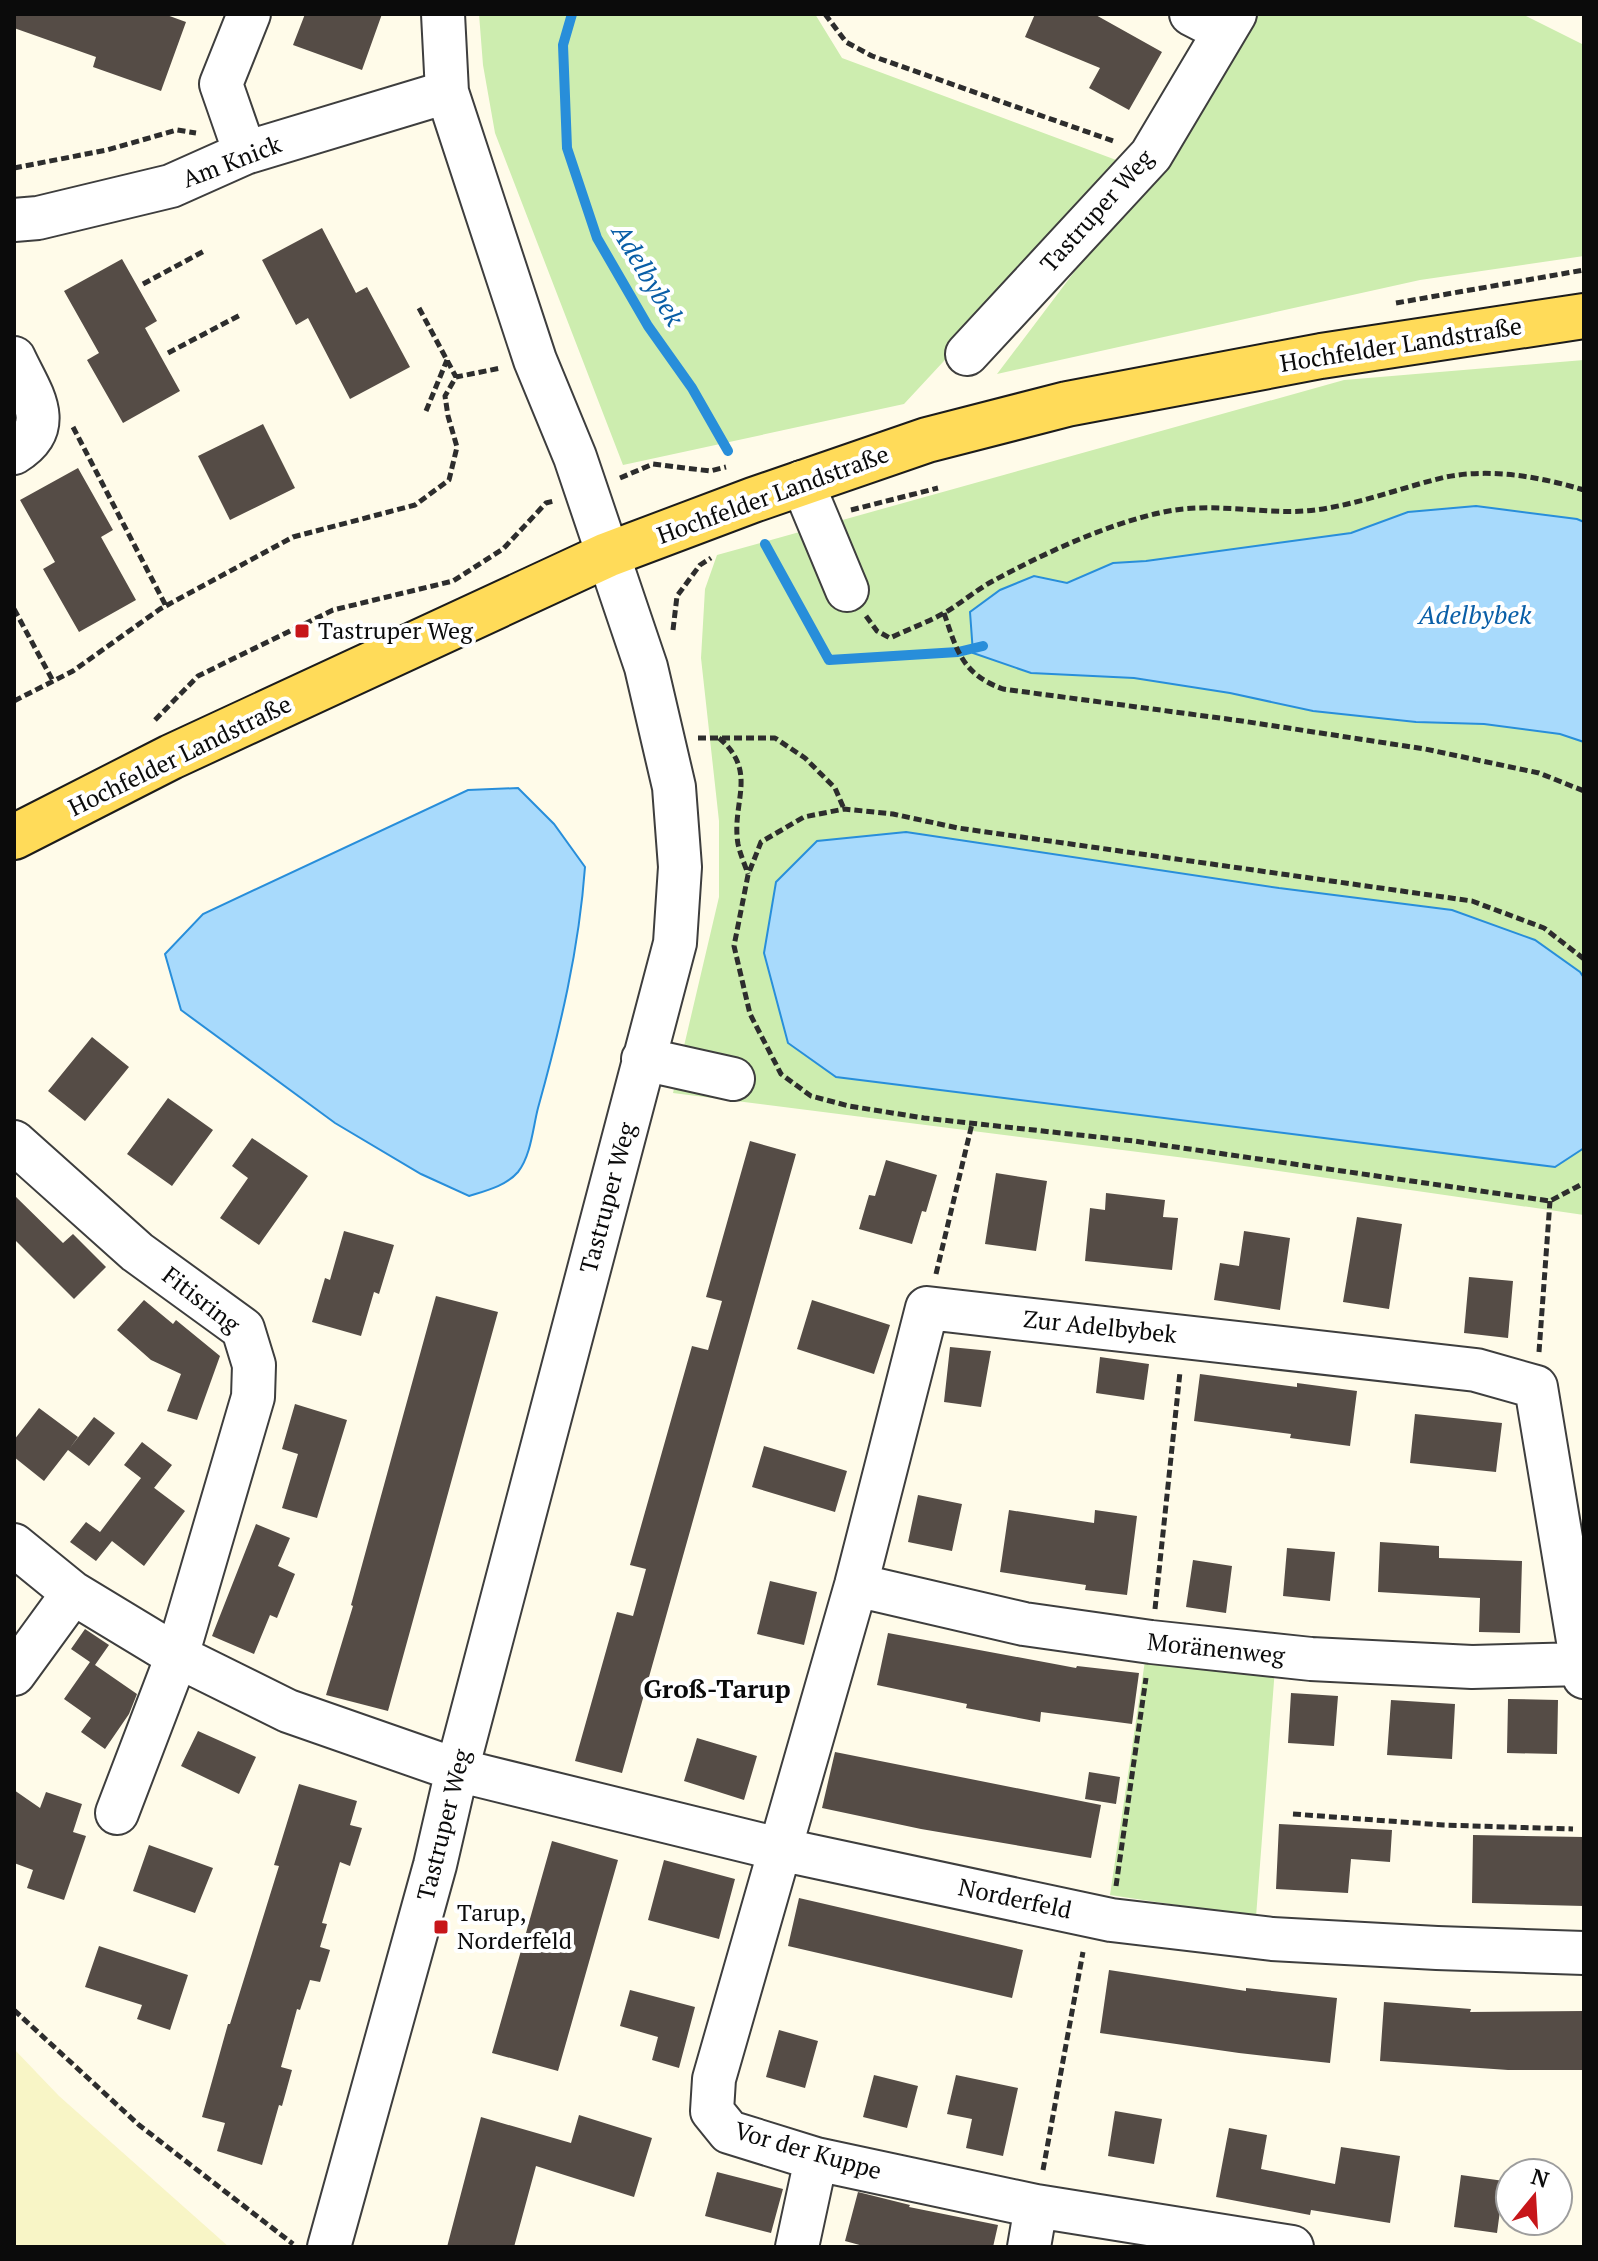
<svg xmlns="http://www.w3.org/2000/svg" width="1598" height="2261" font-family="'PT Serif',serif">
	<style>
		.farmland { fill: #f8f5c6 }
		.green { fill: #cdedaf }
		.water { fill: #a8dafc; stroke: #288eda; stroke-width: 2 }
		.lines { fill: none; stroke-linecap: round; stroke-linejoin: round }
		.stream { stroke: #288eda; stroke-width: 10 }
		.building { fill: #554c46 }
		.minor-casing { stroke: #3e3e3e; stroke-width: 46 }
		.major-casing { stroke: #1c1c1c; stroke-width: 48 }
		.path { stroke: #2d2d2d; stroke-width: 5; stroke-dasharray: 8 4; stroke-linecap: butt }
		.minor { stroke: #fff; stroke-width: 42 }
		.major { stroke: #ffdb59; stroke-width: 44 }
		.poi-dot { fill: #c7161a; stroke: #fff; stroke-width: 3 }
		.labels { text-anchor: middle; stroke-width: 8; stroke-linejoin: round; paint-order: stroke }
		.street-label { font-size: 24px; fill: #0b0b0b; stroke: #fff }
		.poi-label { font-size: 24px; fill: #0b0b0b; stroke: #fff; text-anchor: start }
		.water-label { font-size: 26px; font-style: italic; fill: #095ea7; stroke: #fff }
		.neighbourhood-label { font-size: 26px; font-weight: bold; fill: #0b0b0b; stroke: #fff }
	</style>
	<rect width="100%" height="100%" fill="#fffbe9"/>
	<path class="farmland" d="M14 2049 59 2096 229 2247H14Z"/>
	<path class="green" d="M479 14H815L842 58 1127 164 904 404 623 465 495 133 483 65Z
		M1251 14H1522L1584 45V256L1420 280 997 374 1171 144Z
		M1584 360V1215L1209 1161 673 1093 719 897V821L701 658 705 589 717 555 1344 380Z
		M1146 1654 1275 1668 1256 1917 1110 1895Z"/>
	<path class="water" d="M1476 506 1577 519 1584 522V742L1560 734 1484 724 1416 722 1313 711 1230 693 1134 678 1031 673 973 653 970 612 1000 590 1034 576 1067 583 1113 563 1146 561 1351 533 1408 512Z
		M518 788 554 824 585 867C579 950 560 1029 538 1108 533 1127 531 1156 518 1172 506 1186 485 1191 469 1196L421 1174 335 1123 181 1010 165 954 203 914 468 790Z
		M906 832 1279 888 1452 910 1535 940 1580 972 1584 978V1148L1555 1167 836 1077 788 1043 764 953 776 882 817 841Z"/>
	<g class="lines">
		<path class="stream" d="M572 14 563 45 567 148 597 238 648 326 692 388 728 451
			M765 544 829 660 958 652 983 646"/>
	</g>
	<path class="building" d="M14 14H164L186 22 161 91 93 67 96 57 14 28Z
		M305 14H382L362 70 293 45Z
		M1035 14H1094L1162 52 1129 110 1089 88 1100 68 1025 37Z
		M322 228 356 293 367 287 410 367 350 399 308 318 296 325 262 260Z
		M122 259 157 321 145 328 180 391 123 423 87 360 99 353 64 291Z
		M263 424 295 488 230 520 198 456Z
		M78 468 113 530 101 537 136 600 79 632 43 569 55 562 20 500Z
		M92 1037 129 1067 85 1121 48 1091Z
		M168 1098 213 1130 172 1186 127 1154Z
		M252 1138 308 1176 259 1245 220 1218 248 1178 232 1166Z
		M750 1141 796 1154 622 1773 575 1761 617 1612 633 1616 646 1569 630 1565 692 1346 708 1350 722 1301 706 1297Z
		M886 1160 937 1175 926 1212 922 1211 912 1244 859 1229 869 1195 875 1196Z
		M996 1173 1047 1181 1036 1251 985 1244Z
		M1106 1193 1165 1200 1163 1217 1178 1218 1172 1270 1085 1261 1090 1208 1105 1210Z
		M14 1195 63 1243 73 1234 106 1267 74 1299 14 1239Z
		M1357 1217 1402 1224 1389 1309 1343 1302Z
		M344 1231 394 1245 379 1294 374 1292 361 1336 312 1322 325 1278 330 1280Z
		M1244 1231 1290 1238 1280 1310 1214 1300 1220 1263 1239 1266Z
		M1469 1277 1513 1281 1508 1338 1464 1333Z
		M436 1296 498 1312 388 1711 326 1695 353 1606 351 1605Z
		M144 1300 173 1324 176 1320 220 1356 197 1420 167 1411 181 1374 151 1360 117 1330Z
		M812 1300 890 1325 874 1374 797 1349Z
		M950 1347 991 1351 981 1407 944 1402Z
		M1100 1357 1149 1364 1144 1400 1096 1393Z
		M1200 1374 1297 1387V1383L1357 1391 1350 1446 1290 1438 1291 1434 1194 1421Z
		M295 1404 347 1420 317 1518 282 1508 298 1454 282 1449Z
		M39 1408 78 1437 69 1449 94 1417 115 1433 89 1466 68 1450 44 1481 14 1457V1440Z
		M1415 1414 1502 1423 1496 1472 1410 1463Z
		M142 1442 172 1465 154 1488 124 1465Z
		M764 1446 847 1471 835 1512 752 1487Z
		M141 1478 185 1511 144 1566 112 1541 96 1561 70 1542 86 1522 100 1532Z
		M918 1495 962 1504 952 1551 908 1542Z
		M1009 1510 1094 1523 1095 1510 1137 1516 1127 1595 1085 1590 1086 1585 1000 1572Z
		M256 1524 290 1538 278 1566 295 1574 277 1618 270 1615 254 1654 212 1636Z
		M1380 1542 1439 1546V1558L1522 1561 1520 1633 1479 1632 1480 1598 1378 1592Z
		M1287 1548 1335 1552 1330 1601 1283 1596Z
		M1193 1560 1232 1566 1226 1613 1186 1607Z
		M770 1581 817 1592 804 1645 757 1634Z
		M85 1629 109 1645 95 1665 137 1694 129 1714 105 1749 81 1732 91 1718 64 1699 90 1662 71 1649Z
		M888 1633 1076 1668 1077 1666 1139 1673 1132 1724 1041 1712 1040 1722 966 1708 967 1704 877 1685Z
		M1291 1693 1338 1696 1334 1746 1288 1743Z
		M1508 1699 1558 1700 1557 1754 1507 1753Z
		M1391 1700 1455 1704 1452 1759 1387 1755Z
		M198 1731 256 1757 239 1794 181 1766Z
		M697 1738 757 1756 744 1800 684 1781Z
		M835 1752 1101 1805 1091 1858 921 1829 822 1808Z
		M1089 1772 1120 1777 1116 1804 1085 1799Z
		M299 1784 357 1801 350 1825 362 1828 350 1866 340 1862 322 1923 327 1924 320 1947 330 1950 320 1982 310 1980 300 2010 297 2009 281 2067 292 2070 282 2106 279 2105 262 2165 217 2151 225 2123 202 2117 228 2024H230L279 1866 274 1865Z
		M14 1790 40 1808 46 1792 82 1804 73 1832 86 1836 64 1900 27 1888 33 1870 14 1863Z
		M1279 1824 1392 1830 1390 1862 1351 1859 1348 1893 1276 1889Z
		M1473 1835 1584 1837V1906L1472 1903Z
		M552 1841 618 1860 558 2071 492 2053Z
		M149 1845 213 1868 195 1913 133 1891Z
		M664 1860 735 1879 719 1939 648 1920Z
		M799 1898 1023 1950 1012 1998 788 1946Z
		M99 1946 188 1975 170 2030 137 2019 142 2005 85 1987Z
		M1109 1970 1246 1991V1988L1337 1998 1330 2063 1239 2053 1100 2033Z
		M630 1990 695 2007 679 2068 652 2060 658 2037 620 2026Z
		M1384 2002 1471 2009 1470 2012 1584 2011V2070H1508L1380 2061Z
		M779 2030 818 2041 805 2088 766 2077Z
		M874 2075 918 2086 907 2128 863 2117Z
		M956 2075 1018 2088 1003 2156 966 2148 972 2119 947 2114Z
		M1115 2111 1162 2119 1154 2164 1108 2156Z
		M579 2115 652 2138 634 2197 536 2166 514 2247H447L481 2117 571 2143Z
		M1229 2128 1267 2135 1261 2169 1335 2184 1341 2147 1400 2156 1390 2223 1311 2210 1310 2215 1216 2197Z
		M717 2172 783 2189 771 2233 705 2216Z
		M1461 2175 1504 2181 1497 2233 1454 2227Z
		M858 2192 910 2205 909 2207 998 2225 993 2247H867L845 2241Z"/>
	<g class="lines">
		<defs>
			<path id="minor" d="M1191 14 1224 31
				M245 153 221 84 249 14
				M14 220 38 218 171 186 245 153 447 92
				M967 354 1151 155 1235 14
				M14 358C30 393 58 426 14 453
				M802 482 847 590
				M643 1059 733 1079
				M14 1142 137 1252 243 1329 254 1365 253 1397 177 1656 117 1813
				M14 1545 73 1593 177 1656 288 1711 457 1770 779 1849 1111 1920 1272 1939 1437 1948 1584 1953
				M856 1585 1024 1624 1151 1642 1311 1659 1472 1667 1582 1664
				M14 1674 73 1593
				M329 2247 435 1865 457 1770 675 943 680 867 674 787 646 667 575 457 535 360 447 92 443 14
				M797 2247 816 2159
				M1029 2247 1036 2206
				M1292 2247 1036 2206 816 2159 729 2132 712 2111 714 2079 856 1585 927 1308 1476 1370 1536 1387 1584 1677"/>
			<path id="major" d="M14 837 171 757 607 555 753 500 927 440 1067 404 1321 356 1584 316"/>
		</defs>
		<use href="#minor" class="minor-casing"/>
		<use href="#major" class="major-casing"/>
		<path class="path" d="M825 14 846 42 872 56 1116 142
			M14 168 107 150 177 130 196 133
			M143 284 206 250
			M1396 303 1584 270
			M419 308 456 377
			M168 353 242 314
			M426 411 447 360
			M73 427 166 606
			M620 478 653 464 710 471 726 467
			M851 510 938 488
			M14 609 53 681
			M944 613C957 651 962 674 1003 689L1242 721 1425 749 1539 773 1584 791
			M866 616 877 631 890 638C909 629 928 622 946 612 961 603 975 591 991 582 1043 554 1102 526 1159 513 1218 499 1272 519 1328 508 1368 501 1407 486 1446 477 1491 468 1541 477 1584 490
			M673 630 677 596 700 565 711 558
			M14 701 73 671 160 609 293 537 415 505 449 480 457 447 448 416 445 396 456 377 501 368
			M155 720 198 676 333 610 453 581 503 549 546 503 554 501
			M698 738H775L805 758 835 788 844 809
			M719 738C759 772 731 802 738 844 740 854 745 865 748 874
			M1584 959 1544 928 1472 901 958 828 893 814 844 809 804 817 761 842 748 875 734 946 750 1014 781 1074 811 1096 849 1106 924 1118 1134 1141 1550 1201 1584 1183
			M936 1274 972 1124
			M1539 1352 1550 1201
			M1155 1609 1180 1372
			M1293 1814 1443 1825 1573 1829
			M1116 1886 1146 1678
			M14 2010 139 2125 293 2244
			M1043 2170 1083 1952"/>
		<use href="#minor" class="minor"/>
		<use href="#major" class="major"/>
	</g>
	<g class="poi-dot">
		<rect x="294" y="623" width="16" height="16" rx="4"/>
		<rect x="433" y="1919" width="16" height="16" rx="4"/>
	</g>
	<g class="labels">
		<g class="street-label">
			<text transform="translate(232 162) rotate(-21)" y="8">Am Knick</text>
			<text transform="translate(1097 211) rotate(-48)" y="8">Tastruper Weg</text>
			<text transform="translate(1401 345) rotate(-9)" y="8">Hochfelder Landstraße</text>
			<text transform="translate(773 495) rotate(-20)" y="8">Hochfelder Landstraße</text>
			<text transform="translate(180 756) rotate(-26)" y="8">Hochfelder Landstraße</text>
			<text transform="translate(608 1198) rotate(-75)" y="8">Tastruper Weg</text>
			<text transform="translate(201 1300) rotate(38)" y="8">Fitisring</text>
			<text transform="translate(1100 1327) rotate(6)" y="8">Zur Adelbybek</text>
			<text transform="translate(1216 1649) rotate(6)" y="8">Moränenweg</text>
			<text transform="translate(444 1825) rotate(-76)" y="8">Tastruper Weg</text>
			<text transform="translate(1015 1899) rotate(12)" y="8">Norderfeld</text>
			<text transform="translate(808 2151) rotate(16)" y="8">Vor der Kuppe</text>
		</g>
		<g class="poi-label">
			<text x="318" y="639">Tastruper Weg</text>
			<text x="457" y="1921">Tarup,<tspan x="457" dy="28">Norderfeld</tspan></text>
		</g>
		<g class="water-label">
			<text transform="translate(648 275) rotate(59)" y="9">Adelbybek</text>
			<text x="1475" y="624">Adelbybek</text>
		</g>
		<g class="neighbourhood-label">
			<text x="717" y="1698">Groß-Tarup</text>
		</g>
	</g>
	<rect width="1598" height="2261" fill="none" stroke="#0b0b0b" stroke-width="32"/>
	<g transform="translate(1534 2197) rotate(18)"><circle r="38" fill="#ffffff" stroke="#9d9d9d" stroke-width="2"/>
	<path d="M0-6L14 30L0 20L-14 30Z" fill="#c7161a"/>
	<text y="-12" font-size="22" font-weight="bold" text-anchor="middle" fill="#0b0b0b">N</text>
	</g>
</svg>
